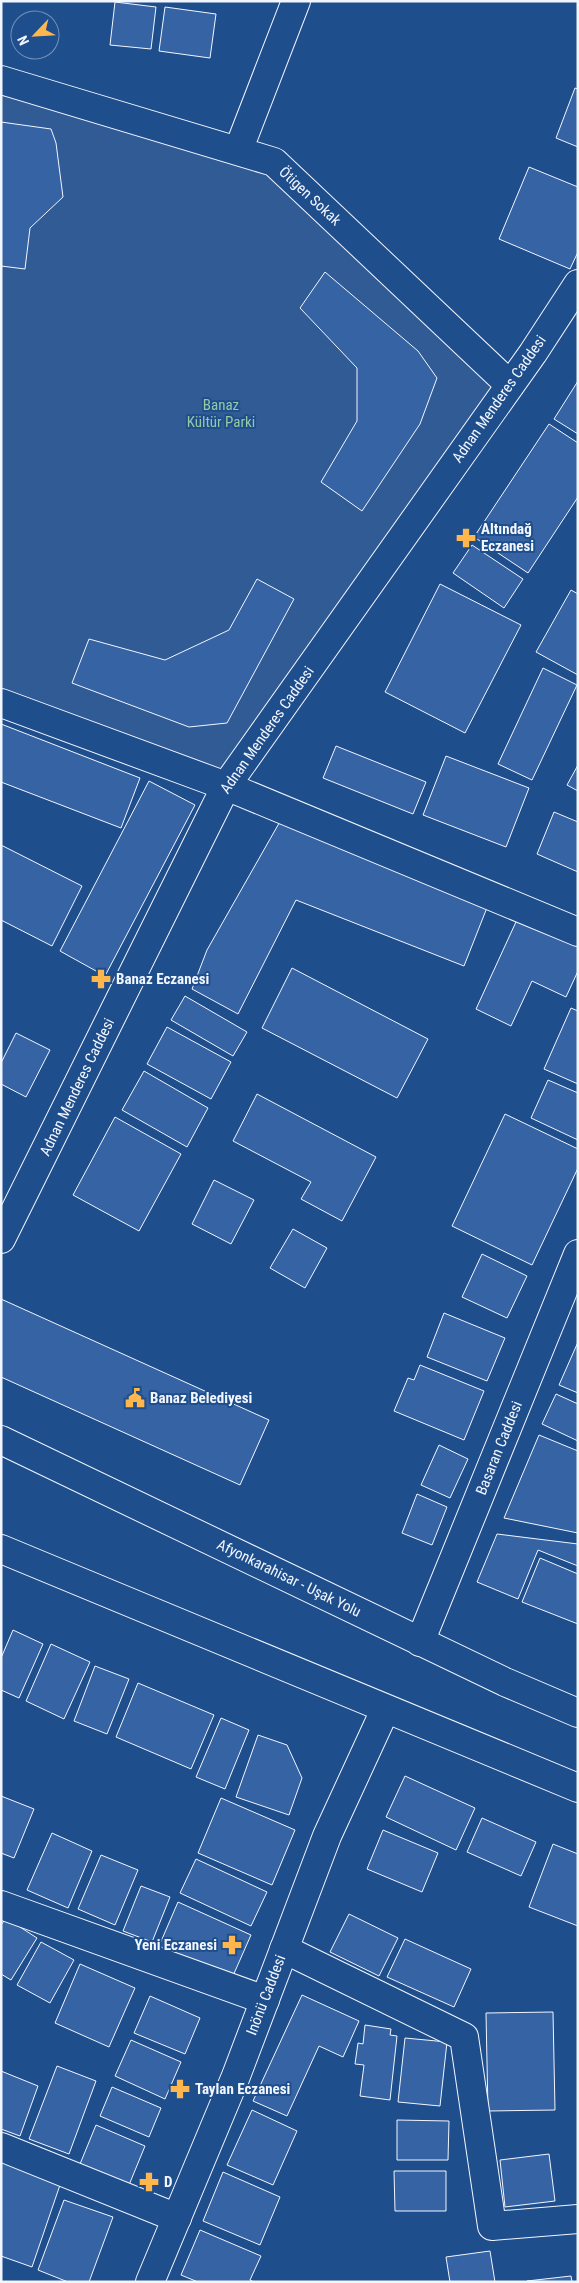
<svg xmlns="http://www.w3.org/2000/svg" width="579" height="2283" font-family="'Roboto Condensed',sans-serif">
	<style>
		.built { fill: #305b95; stroke: #a8bbd7 }
		.building { fill: #3563a3; stroke: #f2f6ff }
		.lines { fill: none; stroke-linecap: round; stroke-linejoin: round }
		.street-casing { stroke: #f2f6ff; stroke-width: 30 }
		.secondary-casing { stroke: #f2f6ff; stroke-width: 30 }
		.highway-casing { stroke: #f2f6ff; stroke-width: 30 }
		.street { stroke: #1f4e8c; stroke-width: 28 }
		.secondary { stroke: #1f4e8c; stroke-width: 28 }
		.highway { stroke: #1f4e8c; stroke-width: 28 }
		.labels { text-anchor: middle; stroke-width: 4; stroke-linejoin: round; paint-order: stroke }
		.street-label { font-size: 15px; fill: #f2f6ff; stroke: #1f4e8c }
		.park-label { font-size: 15px; fill: #97c8a6; stroke: #1f4e8c }
		.poi-label { font-size: 15px; font-weight: bold; fill: #f2f6ff; stroke: #1f4e8c; text-anchor: start }
	</style>
	<rect width="100%" height="100%" fill="#1f4e8c"/>
	<path class="built" d="M1 95 274 162 510 385 226 786 1 700Z"/>
	<path class="building" d="M115 2 156 7 151 49 110 45Z
		M165 7 216 14 210 58 159 51Z
		M575 88 578 89V147L556 138Z
		M1 122 51 129 56 143 63 197 30 228 25 269 1 266Z
		M529 167 578 187V252L570 269 499 239Z
		M325 272 418 351 437 378 420 424 362 511 321 482 357 421V368L300 308Z
		M578 381V434L554 419Z
		M549 424 578 443V497L528 573 474 537Z
		M472 545 523 579 504 608 453 573Z
		M257 579 294 599 227 723 189 727 72 683 89 639 165 660 229 630Z
		M440 584 521 625 465 733 385 692Z
		M571 590 578 594V675L536 652Z
		M543 668 577 685 532 780 498 764Z
		M1 724 140 778 121 828 1 782Z
		M336 746 426 782 413 814 323 778Z
		M446 756 529 788 506 847 423 815Z
		M578 765V791L567 785Z
		M149 781 195 805 105 976 60 951Z
		M554 812 578 822V872L537 854Z
		M282 818 490 900 464 966 296 900 238 1014 192 989 207 950Z
		M1 845 82 886 52 946 1 920Z
		M521 911 578 938V971L566 997 532 981 511 1026 476 1009Z
		M292 968 428 1039 397 1098 262 1028Z
		M185 996 247 1032 233 1056 171 1020Z
		M571 1008 578 1011V1084L544 1069Z
		M167 1027 231 1062 211 1099 147 1064Z
		M16 1033 50 1050 26 1097 1 1084V1063Z
		M144 1071 208 1108 187 1147 122 1110Z
		M548 1080 578 1093V1140L531 1118Z
		M257 1094 376 1157 342 1221 301 1199 311 1182 233 1141Z
		M505 1114 578 1149V1168L532 1265 452 1226Z
		M115 1117 181 1154 139 1231 73 1195Z
		M214 1180 254 1200 231 1244 192 1224Z
		M293 1229 327 1248 305 1288 270 1268Z
		M482 1254 527 1276 507 1318 462 1297Z
		M1 1299 269 1420 240 1485 1 1377Z
		M444 1313 505 1338 487 1381 427 1357Z
		M578 1342V1393L559 1385Z
		M420 1365 484 1391 464 1440 394 1411 408 1378 414 1380Z
		M556 1394 578 1404V1441L542 1424Z
		M539 1435 578 1451V1533L504 1518Z
		M439 1445 468 1459 450 1498 421 1485Z
		M417 1494 447 1507 432 1545 402 1533Z
		M497 1534 578 1544V1566L538 1550 518 1599 477 1582Z
		M540 1558 578 1574V1624L522 1602Z
		M13 1630 43 1644 19 1698 1 1690V1658Z
		M51 1644 90 1662 64 1719 26 1701Z
		M95 1666 129 1679 107 1734 74 1721Z
		M138 1683 214 1715 191 1769 116 1737Z
		M221 1718 249 1730 225 1789 196 1777Z
		M258 1735 287 1745 302 1778 289 1815 236 1797Z
		M405 1776 475 1808 456 1850 386 1817Z
		M1 1796 34 1809 14 1858 1 1853Z
		M221 1798 295 1830 272 1885 198 1853Z
		M482 1818 536 1842 521 1876 467 1852Z
		M383 1830 438 1853 422 1892 367 1869Z
		M52 1833 92 1851 68 1908 27 1890Z
		M553 1844 578 1854V1926L529 1907Z
		M101 1855 138 1870 115 1925 78 1909Z
		M196 1859 267 1892 251 1926 180 1893Z
		M141 1886 170 1897 152 1942 123 1931Z
		M178 1902 251 1935 232 1978 159 1946Z
		M349 1914 398 1938 379 1976 330 1952Z
		M6 1918 37 1938 11 1980 1 1974V1925Z
		M405 1939 471 1969 454 2007 387 1977Z
		M41 1942 74 1960 50 2003 17 1985Z
		M80 1964 135 1988 109 2047 55 2023Z
		M302 1995 359 2021 343 2057 319 2046 287 2116 253 2101Z
		M150 1996 200 2018 185 2054 134 2033Z
		M553 2012 555 2110 488 2111 486 2013Z
		M365 2025 391 2029 390 2035 397 2036 390 2100 360 2096 364 2065 355 2064 358 2043 363 2044Z
		M405 2038 447 2042 440 2106 398 2102Z
		M131 2040 181 2062 165 2099 115 2076Z
		M57 2066 96 2081 69 2154 29 2139Z
		M1 2071 38 2086 20 2136 1 2129Z
		M112 2087 161 2108 149 2137 100 2116Z
		M252 2110 297 2131 273 2185 227 2165Z
		M397 2120 449 2121 448 2160H397Z
		M96 2125 145 2146 129 2185 80 2164Z
		M549 2154 555 2201 505 2207 500 2160Z
		M1 2162 61 2182 32 2267 1 2256Z
		M394 2171H446V2211H395Z
		M223 2172 280 2197 260 2245 203 2221Z
		M64 2200 113 2217 89 2282H68L38 2270Z
		M200 2230 261 2256 250 2280 254 2282H198L181 2275Z
		M490 2251 495 2282H450L446 2257Z
		M571 2276 572 2282 527 2281Z"/>
	<g class="lines">
		<defs>
			<path id="street" d="M1 80 274 162 510 385
				M238 151 296 1
				M1 703 226 786 578 932
				M1 1905 265 2000
				M284 1949 464 2037 492 2226 578 2219
				M1 2147 177 2218"/>
			<path id="secondary" d="M1 1239 226 786 533 353 578 284
				M420 1642 578 1254
				M150 2282 236 2076 327 1836 385 1710"/>
			<path id="highway" d="M1 1440 505 1682 578 1713
				M1 1549 578 1788"/>
		</defs>
		<use href="#street" class="street-casing"/>
		<use href="#secondary" class="secondary-casing"/>
		<use href="#highway" class="highway-casing"/>
		<use href="#street" class="street"/>
		<use href="#secondary" class="secondary"/>
		<use href="#highway" class="highway"/>
	</g>
	<defs>
		<symbol id="pharmacy-bare" viewBox="-9 -9 18 18"><path d="M-2-6h4v4h4v4h-4v4h-4v-4h-4v-4h4Z" fill="#ffb74d" stroke="#1f4e8c" stroke-width="2.5" paint-order="stroke"/></symbol>
		<symbol id="civic-bare" viewBox="-9 -9 18 18"><path d="M-.6-6.5H3V-4.5H.6V-3L4-1V1h2V6H-6V1h2V-1L-.6-3ZM-1.2 2.5V6h2.4V2.5Z" fill="#ffb74d" stroke="#1f4e8c" stroke-width="2.5" paint-order="stroke"/></symbol>
	</defs>
	<g fill-rule="evenodd">
		<use href="#pharmacy-bare" x="452" y="524" width="28" height="28"/>
		<use href="#pharmacy-bare" x="87" y="965" width="28" height="28"/>
		<use href="#civic-bare" x="121" y="1384" width="28" height="28"/>
		<use href="#pharmacy-bare" x="218" y="1931" width="28" height="28"/>
		<use href="#pharmacy-bare" x="166" y="2075" width="28" height="28"/>
		<use href="#pharmacy-bare" x="135" y="2168" width="28" height="28"/>
	</g>
	<g class="labels">
		<g class="street-label">
			<text transform="translate(310 196) rotate(43)" y="5">Ötigen Sokak</text>
			<text transform="translate(499 399) rotate(-55)" y="5">Adnan Menderes Caddesi</text>
			<text transform="translate(267 730) rotate(-55)" y="5">Adnan Menderes Caddesi</text>
			<text transform="translate(77 1087) rotate(-64)" y="5">Adnan Menderes Caddesi</text>
			<text transform="translate(499 1448) rotate(-68)" y="5">Basaran Caddesi</text>
			<text transform="translate(289 1578) rotate(26)" y="5">Afyonkarahisar - Uşak Yolu</text>
			<text transform="translate(266 1995) rotate(-69)" y="5">Inönü Caddesi</text>
		</g>
		<g class="park-label">
			<text x="221" y="410">Banaz<tspan x="221" dy="17">Kültür Parki</tspan></text>
		</g>
		<g class="poi-label">
			<text x="481" y="534">Altındağ<tspan x="481" dy="17">Eczanesi</tspan></text>
			<text x="116" y="984">Banaz Eczanesi</text>
			<text x="150" y="1403">Banaz Belediyesi</text>
			<text x="217" y="1950" text-anchor="end">Yeni Eczanesi</text>
			<text x="195" y="2094">Taylan Eczanesi</text>
			<text x="164" y="2187">D</text>
		</g>
	</g>
	<rect width="579" height="2283" fill="none" stroke="#f2f6ff" stroke-width="5"/>
	<g transform="translate(35 35) rotate(245)"><circle r="24" fill="#1f4e8c" stroke="#7391ba"/>
	<path d="M0-4L9 19L0 12L-9 19Z" fill="#ffb74d"/>
	<text y="-8" font-size="14" font-weight="bold" text-anchor="middle" fill="#f2f6ff">N</text>
	</g>
</svg>
